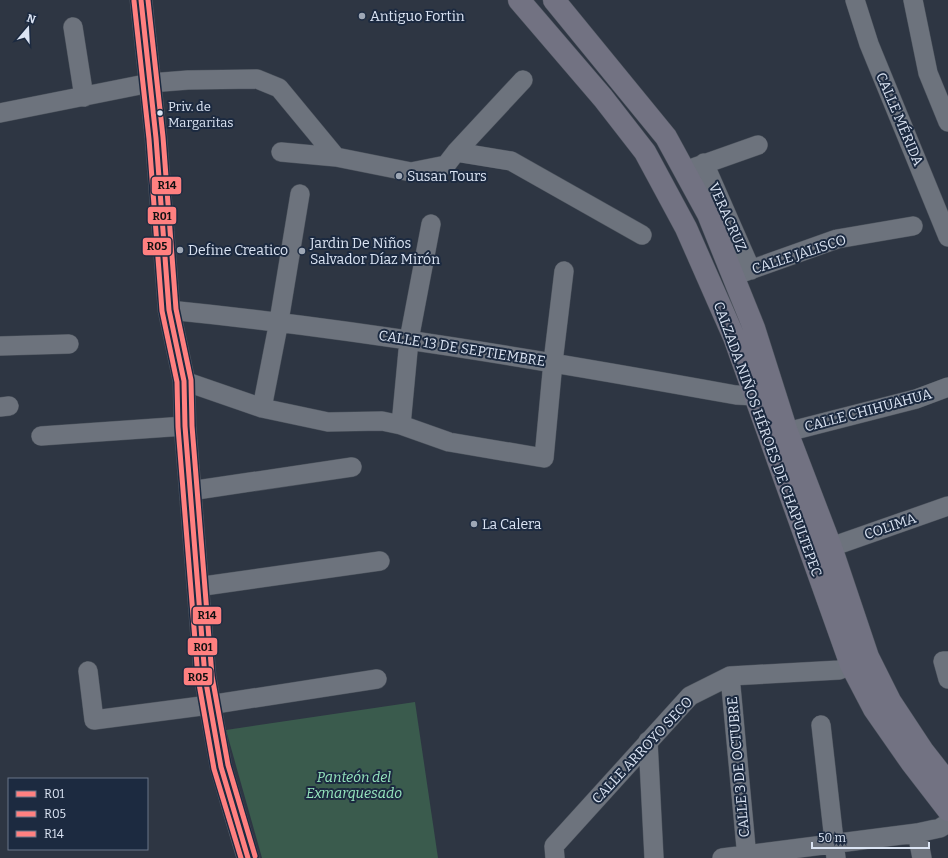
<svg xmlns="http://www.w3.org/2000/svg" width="948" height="858" font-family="Bitter,serif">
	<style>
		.green { fill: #3a5b4d }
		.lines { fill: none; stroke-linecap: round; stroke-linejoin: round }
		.minor-casing { stroke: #4b525c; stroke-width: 20 }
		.secondary-casing { stroke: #4b525c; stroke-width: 23 }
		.primary-casing { stroke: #4b525c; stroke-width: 23 }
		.minor { stroke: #6d737d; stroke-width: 19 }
		.secondary { stroke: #6d737d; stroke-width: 22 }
		.primary { stroke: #727282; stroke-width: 22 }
		.bus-1-casing { stroke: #1c2a40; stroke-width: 8 }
		.bus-2-casing { stroke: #1c2a40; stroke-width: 8 }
		.bus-3-casing { stroke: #1c2a40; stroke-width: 8 }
		.bus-1 { stroke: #ff8080; stroke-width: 5 }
		.bus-2 { stroke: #ff8080; stroke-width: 5 }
		.bus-3 { stroke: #ff8080; stroke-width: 5 }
		.poi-dot { fill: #9ea7b5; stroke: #1c2a40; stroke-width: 1.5 }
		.bus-dot { fill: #dbe4f3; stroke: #1c2a40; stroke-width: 1.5 }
		.labels { text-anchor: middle; stroke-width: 4; stroke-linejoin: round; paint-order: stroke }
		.bus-label { font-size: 13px; fill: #dbe4f3; stroke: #1c2a40; text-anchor: start }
		.poi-label { font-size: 14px; fill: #dbe4f3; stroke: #1c2a40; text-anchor: start }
		.street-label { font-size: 14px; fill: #dbe4f3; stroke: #1c2a40 }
		.park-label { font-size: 14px; font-style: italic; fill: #96e6be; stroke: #1c2a40 }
		.line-badge { stroke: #1c2a40; stroke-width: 1.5 }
		.pale-badge-label { font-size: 11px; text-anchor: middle; font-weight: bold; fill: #111 }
	</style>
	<rect width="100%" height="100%" fill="#2e3643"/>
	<path class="green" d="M415 702 438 858H262L226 730Z"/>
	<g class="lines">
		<defs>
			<path id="minor" d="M855 0 869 44 948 237
				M913 0 928 73 948 122
				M73 27 84 97
				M0 113 150 83 188 80 257 79 279 88 336 157 411 172 446 165 456 152 523 80
				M281 152 336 157
				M456 152 511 161 642 235
				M704 163 751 270
				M693 168 758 145
				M733 276 837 239 913 226
				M169 310C359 329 548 361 736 395L754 396
				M0 346 69 344
				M184 381 262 408 328 422 382 421 401 425 449 442 544 458 553 362 564 271
				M0 407 9 406
				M262 408 279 321 300 194
				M401 425 409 340 431 224
				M787 432 916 399 948 387
				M41 436 185 426
				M190 491 352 467
				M831 547 948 506
				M197 587 380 561
				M948 661H943L948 679
				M88 671 94 720 209 705 377 679
				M730 676 747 858
				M821 725 836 858
				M648 741 654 858
				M555 858 554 846 690 696 730 676 839 670 851 665
				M722 858 917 833
				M922 858 917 833 940 828 948 823"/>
			<path id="secondary" d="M141 0 156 138 169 310 184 381 185 426 205 677 221 767 248 858"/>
			<path id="primary" d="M519 0 603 98 645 152 686 228 734 337 851 665 874 709 911 762 948 810
				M554 0 666 137 708 214 754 328 787 432 831 547 868 657 890 701 923 751 948 783"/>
		</defs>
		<use href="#minor" class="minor-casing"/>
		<use href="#secondary" class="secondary-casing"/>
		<use href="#primary" class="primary-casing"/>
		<use href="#minor" class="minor"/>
		<use href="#secondary" class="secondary"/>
		<use href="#primary" class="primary"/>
		<defs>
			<path id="bus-1" d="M141 0 156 138 169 310 184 381 185 426 205 677 221 767 248 858"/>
			<path id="bus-2" d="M134 1 149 139 162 311 177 382 178 427 198 678 214 769 241 858"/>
			<path id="bus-3" d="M148 0 163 137 176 309 191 380 192 426 212 676 228 765 255 856"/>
		</defs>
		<use href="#bus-1" class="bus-1-casing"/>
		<use href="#bus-2" class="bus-2-casing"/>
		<use href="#bus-3" class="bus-3-casing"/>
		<use href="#bus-1" class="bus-1"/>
		<use href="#bus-2" class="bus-2"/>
		<use href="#bus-3" class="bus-3"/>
	</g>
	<g class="poi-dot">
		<circle cx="362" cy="16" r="4"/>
		<circle cx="399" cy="176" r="4"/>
		<circle cx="180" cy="250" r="4"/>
		<circle cx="302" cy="251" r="4"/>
		<circle cx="474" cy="524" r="4"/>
	</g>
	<circle class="bus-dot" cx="160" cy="113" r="3.5"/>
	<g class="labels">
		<g class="bus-label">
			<text x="168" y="111">Priv. de<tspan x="168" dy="16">Margaritas</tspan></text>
		</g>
		<g class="poi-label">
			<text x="370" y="21">Antiguo Fortin</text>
			<text x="407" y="181">Susan Tours</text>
			<text x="310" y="248">Jardin De Niños<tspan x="310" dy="16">Salvador Díaz Mirón</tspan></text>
			<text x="188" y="255">Define Creatico</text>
			<text x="482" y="529">La Calera</text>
		</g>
		<g class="street-label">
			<text transform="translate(900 119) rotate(67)" y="5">CALLE MÉRIDA</text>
			<text transform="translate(728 217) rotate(66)" y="5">VERACRUZ</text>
			<text transform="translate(799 254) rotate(-18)" y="5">CALLE JALISCO</text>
			<text transform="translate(462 348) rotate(9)" y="5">CALLE 13 DE SEPTIEMBRE</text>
			<text transform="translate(868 410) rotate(-15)" y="5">CALLE CHIHUAHUA</text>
			<text transform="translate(768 439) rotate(70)" y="5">CALZADA NIÑOS HÉROES DE CHAPULTEPEC</text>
			<text transform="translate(890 526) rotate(-19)" y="5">COLIMA</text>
			<text transform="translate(642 750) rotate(-47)" y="5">CALLE ARROYO SECO</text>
			<text transform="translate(738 767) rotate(-95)" y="5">CALLE 3 DE OCTUBRE</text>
		</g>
		<g class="park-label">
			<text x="354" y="782">Panteón del<tspan x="354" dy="16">Exmarquesado</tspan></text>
		</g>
	</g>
	<g class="line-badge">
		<rect x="151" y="176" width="31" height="19" rx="4" fill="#ff8080"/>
		<rect x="147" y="206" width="30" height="19" rx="4" fill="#ff8080"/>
		<rect x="142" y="237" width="30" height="19" rx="4" fill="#ff8080"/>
		<rect x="192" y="606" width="30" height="19" rx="4" fill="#ff8080"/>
		<rect x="187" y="637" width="31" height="19" rx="4" fill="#ff8080"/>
		<rect x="183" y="667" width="30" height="19" rx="4" fill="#ff8080"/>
	</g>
	<g class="pale-badge-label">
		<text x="167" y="189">R14</text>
		<text x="162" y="220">R01</text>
		<text x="157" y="250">R05</text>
		<text x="207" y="619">R14</text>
		<text x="203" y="651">R01</text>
		<text x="198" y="681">R05</text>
	</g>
	<rect x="8" y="778" width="140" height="72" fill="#1c2a40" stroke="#687488"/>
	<rect x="16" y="791" width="20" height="6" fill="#ff8080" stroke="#687488"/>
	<text x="44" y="798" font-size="12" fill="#dbe4f3">R01</text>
	<rect x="16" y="811" width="20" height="6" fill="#ff8080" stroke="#687488"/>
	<text x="44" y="818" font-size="12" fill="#dbe4f3">R05</text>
	<rect x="16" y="831" width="20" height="6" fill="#ff8080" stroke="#687488"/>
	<text x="44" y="838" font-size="12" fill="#dbe4f3">R14</text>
	<g transform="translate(28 28) rotate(19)" stroke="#1c2a40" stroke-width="3" paint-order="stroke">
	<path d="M0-3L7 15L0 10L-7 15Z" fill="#dbe4f3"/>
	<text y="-6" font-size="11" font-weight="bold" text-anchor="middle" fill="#dbe4f3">N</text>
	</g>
	<path d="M812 842v6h117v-6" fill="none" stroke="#dbe4f3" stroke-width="2"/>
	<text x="818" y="842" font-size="12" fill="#dbe4f3" stroke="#1c2a40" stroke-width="3" paint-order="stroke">50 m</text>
</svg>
